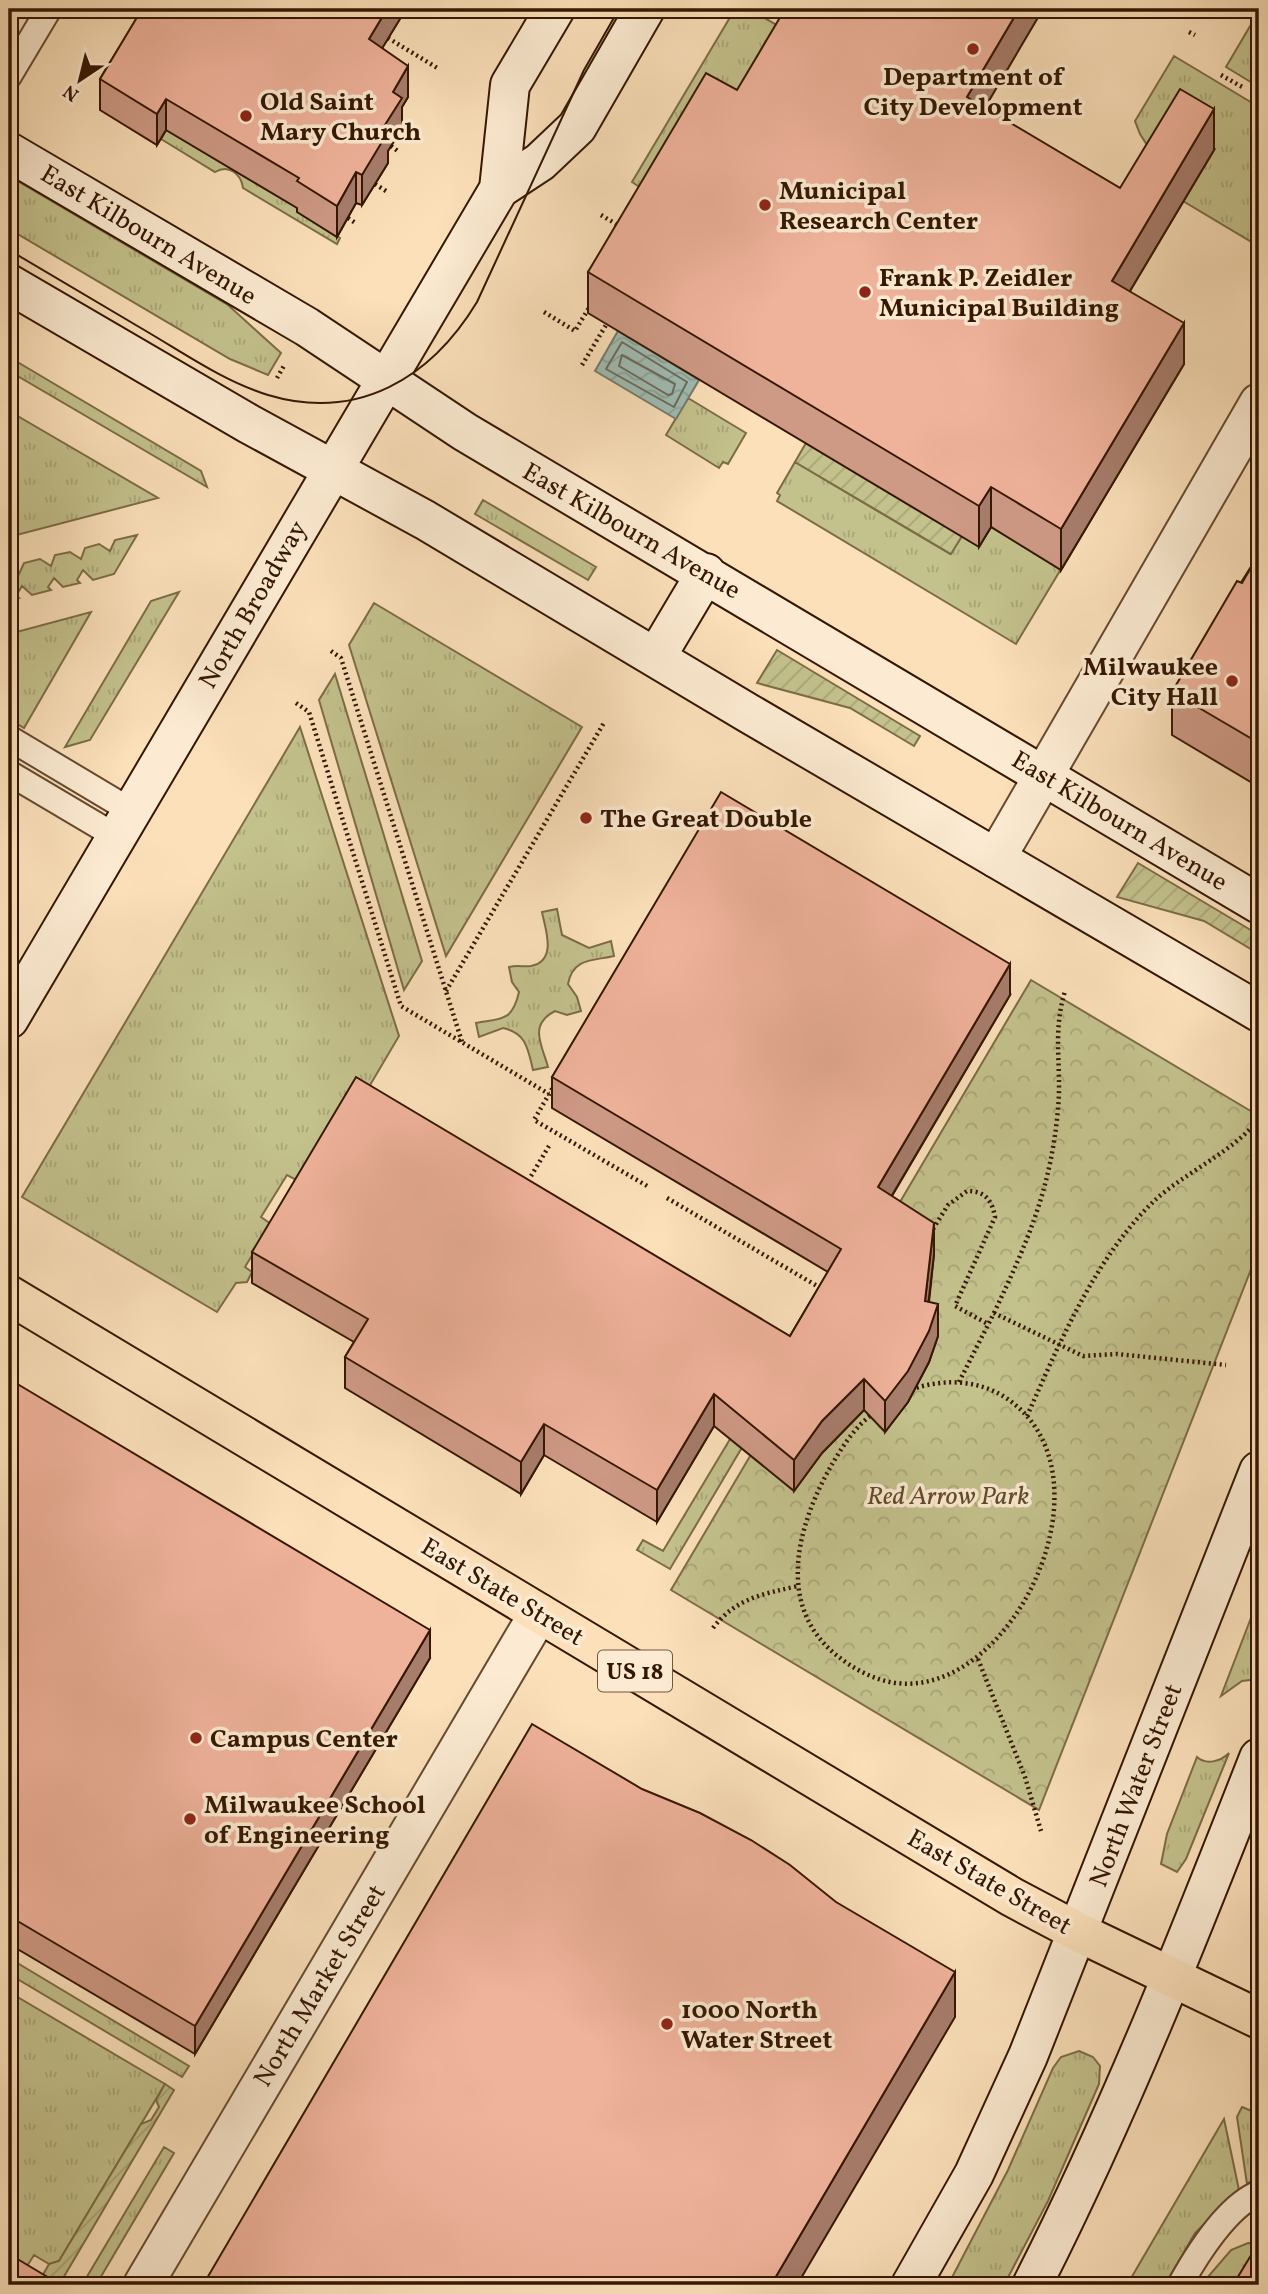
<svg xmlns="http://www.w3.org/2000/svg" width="1268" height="2294" font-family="Vollkorn,serif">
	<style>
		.grass { fill: url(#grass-tufts); stroke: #7c6c46; stroke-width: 2 }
		.forest { fill: url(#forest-crowns); stroke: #7c6c46; stroke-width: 2 }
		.garden { fill: url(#garden-furrows); stroke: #7c6c46; stroke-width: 2 }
		.water { fill: url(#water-waves); stroke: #757a6c; stroke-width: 2 }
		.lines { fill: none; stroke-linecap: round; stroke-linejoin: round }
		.shore { stroke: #6a6a5a; stroke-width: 2 }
		.lane-casing { stroke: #66492f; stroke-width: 28 }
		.street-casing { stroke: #66492f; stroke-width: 42 }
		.secondary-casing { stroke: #351701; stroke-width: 42 }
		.primary-casing { stroke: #351701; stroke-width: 42 }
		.path { stroke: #351701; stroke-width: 4.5; stroke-dasharray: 2 3.5; stroke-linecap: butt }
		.lane { stroke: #fcebd2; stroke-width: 24 }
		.street { stroke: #fcebd2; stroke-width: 38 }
		.secondary { stroke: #fcebd2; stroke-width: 38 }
		.primary { stroke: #fbe0ba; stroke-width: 38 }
		.tram { stroke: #351701; stroke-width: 2 }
		.wall { fill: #ce9985; stroke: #351701; stroke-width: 2 }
		.shaded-wall { fill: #a77d6c; stroke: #351701; stroke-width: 2 }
		.building { fill: #efb29b; stroke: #351701; stroke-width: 2 }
		.poi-dot { fill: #8f2418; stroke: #fcebd2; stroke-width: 2.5 }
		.labels { text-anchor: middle; stroke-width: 7; stroke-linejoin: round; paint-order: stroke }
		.shield { fill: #fcebd2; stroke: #715740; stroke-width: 2 }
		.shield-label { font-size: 24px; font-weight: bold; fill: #351701 }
		.poi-label { font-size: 26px; font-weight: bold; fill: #351701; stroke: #fcebd2; text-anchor: start }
		.street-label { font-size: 26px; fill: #351701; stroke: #fcebd2 }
		.park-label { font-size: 26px; font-style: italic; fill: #604a2b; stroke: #fcebd2 }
	</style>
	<defs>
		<pattern id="grass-tufts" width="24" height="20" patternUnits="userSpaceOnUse" patternTransform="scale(1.75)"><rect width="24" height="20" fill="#c3c18c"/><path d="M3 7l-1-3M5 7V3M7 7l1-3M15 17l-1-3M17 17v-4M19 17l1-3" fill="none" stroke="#a8a577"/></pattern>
		<pattern id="forest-crowns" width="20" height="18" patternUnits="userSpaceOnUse" patternTransform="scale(1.75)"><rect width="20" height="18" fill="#c3c18c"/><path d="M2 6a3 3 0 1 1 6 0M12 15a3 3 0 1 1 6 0" fill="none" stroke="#a8a577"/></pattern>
		<pattern id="garden-furrows" width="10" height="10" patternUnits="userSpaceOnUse" patternTransform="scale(1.75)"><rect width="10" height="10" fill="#c3c18c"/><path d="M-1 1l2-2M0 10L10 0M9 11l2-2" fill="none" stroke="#a8a577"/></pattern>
		<pattern id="water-waves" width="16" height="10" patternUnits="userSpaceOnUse" patternTransform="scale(1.75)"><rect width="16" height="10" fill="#9fbcb4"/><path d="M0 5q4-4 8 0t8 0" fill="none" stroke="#8aa199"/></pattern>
	</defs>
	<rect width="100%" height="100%" fill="#fbe0ba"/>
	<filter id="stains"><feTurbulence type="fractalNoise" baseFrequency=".00286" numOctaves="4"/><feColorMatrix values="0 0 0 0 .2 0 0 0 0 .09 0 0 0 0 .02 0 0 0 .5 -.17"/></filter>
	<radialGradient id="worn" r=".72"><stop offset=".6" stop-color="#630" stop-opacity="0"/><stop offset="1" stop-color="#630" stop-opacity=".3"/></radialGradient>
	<path class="grass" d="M735 9H749L794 35 650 194 632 182Z
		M1259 11V87L1226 67Z
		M1174 56 1259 107V237L1255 244 1183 201 1140 134 1135 121Z
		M166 130 299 209 340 238 337 244 243 188C241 174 229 164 215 172L161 139Z
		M9 176 228 305 281 353 268 375 230 359 9 229Z
		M9 357 201 471 207 487 9 371Z
		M688 398 746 433 728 464 723 462 719 468 666 435Z
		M9 411 158 498 9 537Z
		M795 462 950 554 962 536 979 546 991 527 1061 569 1016 644 777 501 780 495 777 493Z
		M483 500 596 567 588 580 475 514Z
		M137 535 114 574 93 580 83 570 77 580 80 583 63 587 54 578 48 587 51 590 32 595 22 586 16 596 19 598 9 601V567L19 574 24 563 40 559 51 566 55 555 70 552 81 559 85 548 99 544 110 551 115 540Z
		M179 592 90 740 65 747 151 601Z
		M374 603 582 727 446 956 349 645Z
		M91 612 24 728 9 719V634Z
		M335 674 422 961 404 990 319 700Z
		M300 727 399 1036 356 1109 304 1184 287 1175 261 1217 271 1224 245 1267 252 1272 247 1282 236 1283 217 1312 22 1197Z
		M557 909 562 935 589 948 611 941 614 956C594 961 573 957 568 984L577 997 581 1011 567 1015 555 1011C528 1025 542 1045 548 1067L533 1070C528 1050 527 1033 503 1028L479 1037 476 1023C500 1018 512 1023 519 992L512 982 509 967C517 965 524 967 531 966 558 961 545 928 542 912Z
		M793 1334 805 1341 670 1569 637 1550 643 1540 663 1551Z
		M1259 1597V1675L1258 1679 1242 1681 1221 1696Z
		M1229 1753 1186 1859 1177 1872 1161 1864 1167 1834 1197 1757C1206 1765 1220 1762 1229 1753Z
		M9 1958 189 2066 182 2077 9 1974Z
		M9 1992 165 2084 59 2261 49 2264 34 2255 24 2271 9 2262Z
		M1079 2051 1093 2057 1100 2066 1099 2084 1048 2201 1004 2285H948L1008 2170 1053 2068 1061 2057Z
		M1242 2107 1259 2114V2175L1247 2184 1237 2117Z
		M1224 2119 1239 2190 1195 2233 1165 2285H1127Z
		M164 2147 174 2153 96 2285H82Z
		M1248 2243 1259 2244 1243 2285H1201L1231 2250Z"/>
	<path class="forest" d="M1031 980 1259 1116V1249L1039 1810 671 1590Z"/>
	<path class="garden" d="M806 443 962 536 951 554 795 462Z
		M777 650 920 736 914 746 850 708 757 683Z
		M1138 863 1259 935V954L1204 921 1117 897Z
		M165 2084 174 2090 59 2285H48L40 2280 49 2264 59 2261 141 2124 151 2120 159 2107 156 2100Z"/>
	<path class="water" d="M618 331 699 380 676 419 595 371Z"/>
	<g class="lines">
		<path class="shore" d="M622 342 687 382 674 407 606 369Z
			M622 355 675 384 672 394 668 395 619 366Z"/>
		<defs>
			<path id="lane" d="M9 76 49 9
				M9 738 133 812
				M9 773 117 837
				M1180 2285C1196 2256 1227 2206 1259 2193"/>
			<path id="street" d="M996 858 1259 403
				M143 2285 539 1613"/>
			<path id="secondary" d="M9 152 307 327 465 432 1259 904
				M499 189 540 162 577 127 645 9
				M9 284 249 424 425 520 748 713 1259 1012
				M656 657 706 573
				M9 1019 499 189 510 85 555 9
				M911 2285 974 2174 1028 2056 1259 1471
				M1032 2285C1119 2114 1189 1936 1259 1758"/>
			<path id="primary" d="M9 1295 1012 1897 1078 1932 1259 2019"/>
		</defs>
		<use href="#lane" class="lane-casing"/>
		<use href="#street" class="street-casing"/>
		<use href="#secondary" class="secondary-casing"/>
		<use href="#primary" class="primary-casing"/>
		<path class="path" d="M1189 32 1195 35
			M388 38 439 69
			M1221 75 1244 88
			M391 146 399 152
			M375 184 386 191
			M601 215 621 227
			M348 218 357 224
			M544 312 575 331 590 306
			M582 365 606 325
			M277 378 285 364
			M331 651 341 658 462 1042
			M296 703 309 712 401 1006 549 1094
			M446 991 605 721
			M555 1084 534 1120 649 1187
			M531 1176 549 1146
			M667 1198 824 1290
			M933 1229 948 1205 967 1191C985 1191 992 1200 995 1217L955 1306 988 1324
			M994 1313C1028 1241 1051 1188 1058 1109 1062 1066 1052 1034 1065 991
			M959 1382 994 1313 1083 1356 1117 1354 1226 1365
			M870 1416C854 1428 841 1449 831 1466 798 1524 775 1604 835 1654 852 1668 873 1680 896 1683 1015 1698 1121 1469 1003 1396 977 1380 944 1379 916 1388
			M1027 1416C1060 1342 1095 1258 1154 1201 1184 1173 1238 1149 1259 1118
			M713 1628C736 1598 763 1594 798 1586
			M978 1659 1025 1777 1041 1831"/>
		<use href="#lane" class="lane"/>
		<use href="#street" class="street"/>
		<use href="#secondary" class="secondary"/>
		<use href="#primary" class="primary"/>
		<path class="tram" d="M9 250C56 278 103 306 151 334 188 356 226 382 268 395 358 422 431 378 477 302L584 70 619 9"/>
	</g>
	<path class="wall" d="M133 9H406L382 48 408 97 402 107V128L388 151V163L362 205 356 203 337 237 297 212V208L166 130 157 145 100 110V79L140 13Z
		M984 108 1120 188 1214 150 1130 291 1184 364 1061 570 991 527 979 547 588 313V272Z
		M1259 554V787L1172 735V692Z
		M1010 995 892 1196 934 1254 929 1302 938 1336 929 1362 908 1402 885 1432 864 1410 822 1453 794 1491 714 1426 657 1522 544 1455 521 1494 345 1388V1357L354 1342 252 1283V1252L790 1336 828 1272 552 1108V1077Z
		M9 1379 430 1658 195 2054 9 1944Z"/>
	<path class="shaded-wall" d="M387 9H406L369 70V39Z
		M1019 9H1043L967 138V97Z
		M408 66V97L402 107V128L388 151V163L362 205V175L383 128 393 92Z
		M166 99V130L157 145V114Z
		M1214 109V150L1112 321V281Z
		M356 172V203L337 237V206Z
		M1184 323V364L1061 570V529Z
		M991 487V527L979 547V506Z
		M1010 964V995L878 1219V1187Z
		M934 1223V1254L925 1332V1301Z
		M938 1304V1336L929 1362 908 1402 885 1432V1401Z
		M864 1379V1410L822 1453 794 1491V1460L822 1421Z
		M714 1394V1426L657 1522V1490Z
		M544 1424V1455L521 1494V1462Z
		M430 1630V1658L195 2054V2026Z
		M955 1972V2017L797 2285H771Z"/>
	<path class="building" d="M142 9H387L369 39 408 66 393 92 402 98 383 128 388 132 362 175 356 172 337 206 297 181 299 178 166 99 157 114 100 79Z
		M785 9H1019L967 97 1120 188 1180 89 1214 109 1112 281 1184 323 1061 529 991 487 979 506 588 272 706 73 737 90Z
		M1259 554V743L1172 692 1237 581 1242 583Z
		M721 792 1010 964 878 1187 934 1223 925 1301 938 1304 929 1331 908 1371 885 1401 864 1379 822 1421 794 1460 714 1394 657 1490 544 1424 521 1462 345 1357 368 1319 252 1252 356 1077 790 1336 841 1249 552 1077Z
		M9 1379 430 1630 195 2026 9 1916Z
		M532 1724 642 1789 700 1813 751 1840 790 1865 836 1902 955 1972 771 2285H203Z
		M1259 2242V2285H1233Z
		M9 2254 56 2282 54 2285H9Z"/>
	<g class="poi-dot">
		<circle cx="973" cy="49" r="7"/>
		<circle cx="246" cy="116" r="7"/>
		<circle cx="765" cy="205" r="7"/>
		<circle cx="865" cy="292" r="7"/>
		<circle cx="1232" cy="681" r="7"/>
		<circle cx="586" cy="818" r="7"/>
		<circle cx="196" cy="1738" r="7"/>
		<circle cx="190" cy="1819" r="7"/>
		<circle cx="667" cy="2024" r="7"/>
	</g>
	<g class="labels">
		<rect class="shield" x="598" y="1650.5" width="74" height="41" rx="5"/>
		<g class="shield-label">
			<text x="635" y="1679">US 18</text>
		</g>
		<g class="poi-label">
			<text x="973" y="85" text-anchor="middle">Department of<tspan x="973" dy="30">City Development</tspan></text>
			<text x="260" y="110">Old Saint<tspan x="260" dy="30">Mary Church</tspan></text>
			<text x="779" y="199">Municipal<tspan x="779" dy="30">Research Center</tspan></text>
			<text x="879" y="286">Frank P. Zeidler<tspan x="879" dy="30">Municipal Building</tspan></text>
			<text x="1218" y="675" text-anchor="end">Milwaukee<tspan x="1218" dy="30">City Hall</tspan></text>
			<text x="600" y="827">The Great Double</text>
			<text x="210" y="1747">Campus Center</text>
			<text x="204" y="1813">Milwaukee School<tspan x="204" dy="30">of Engineering</tspan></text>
			<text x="681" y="2018">1000 North<tspan x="681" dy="30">Water Street</tspan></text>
		</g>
		<g class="street-label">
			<text transform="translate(149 234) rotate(31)" y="9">East Kilbourn Avenue</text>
			<text transform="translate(632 530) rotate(30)" y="9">East Kilbourn Avenue</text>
			<text transform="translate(252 604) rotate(-60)" y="9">North Broadway</text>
			<text transform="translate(1120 820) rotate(31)" y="9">East Kilbourn Avenue</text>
			<text transform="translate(503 1591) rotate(31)" y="9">East State Street</text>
			<text transform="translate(1135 1785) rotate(-69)" y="9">North Water Street</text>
			<text transform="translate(990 1881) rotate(30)" y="9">East State Street</text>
			<text transform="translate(319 1985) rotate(-59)" y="9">North Market Street</text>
		</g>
		<g class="park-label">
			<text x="948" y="1504">Red Arrow Park</text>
		</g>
	</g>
	<rect width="1268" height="2294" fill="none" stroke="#fbe0ba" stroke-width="35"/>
	<rect x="10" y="10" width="1247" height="2273" fill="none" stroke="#351701" stroke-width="3.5"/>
	<rect x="18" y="18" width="1233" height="2259" fill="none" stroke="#351701" stroke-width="2"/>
	<g transform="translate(80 80) rotate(215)" stroke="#fcebd2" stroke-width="5" paint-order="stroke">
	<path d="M0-5L12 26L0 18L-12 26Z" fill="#351701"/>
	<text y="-10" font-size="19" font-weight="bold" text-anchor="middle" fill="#351701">N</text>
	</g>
	<rect width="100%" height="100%" filter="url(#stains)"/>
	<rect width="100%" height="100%" fill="url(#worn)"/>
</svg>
